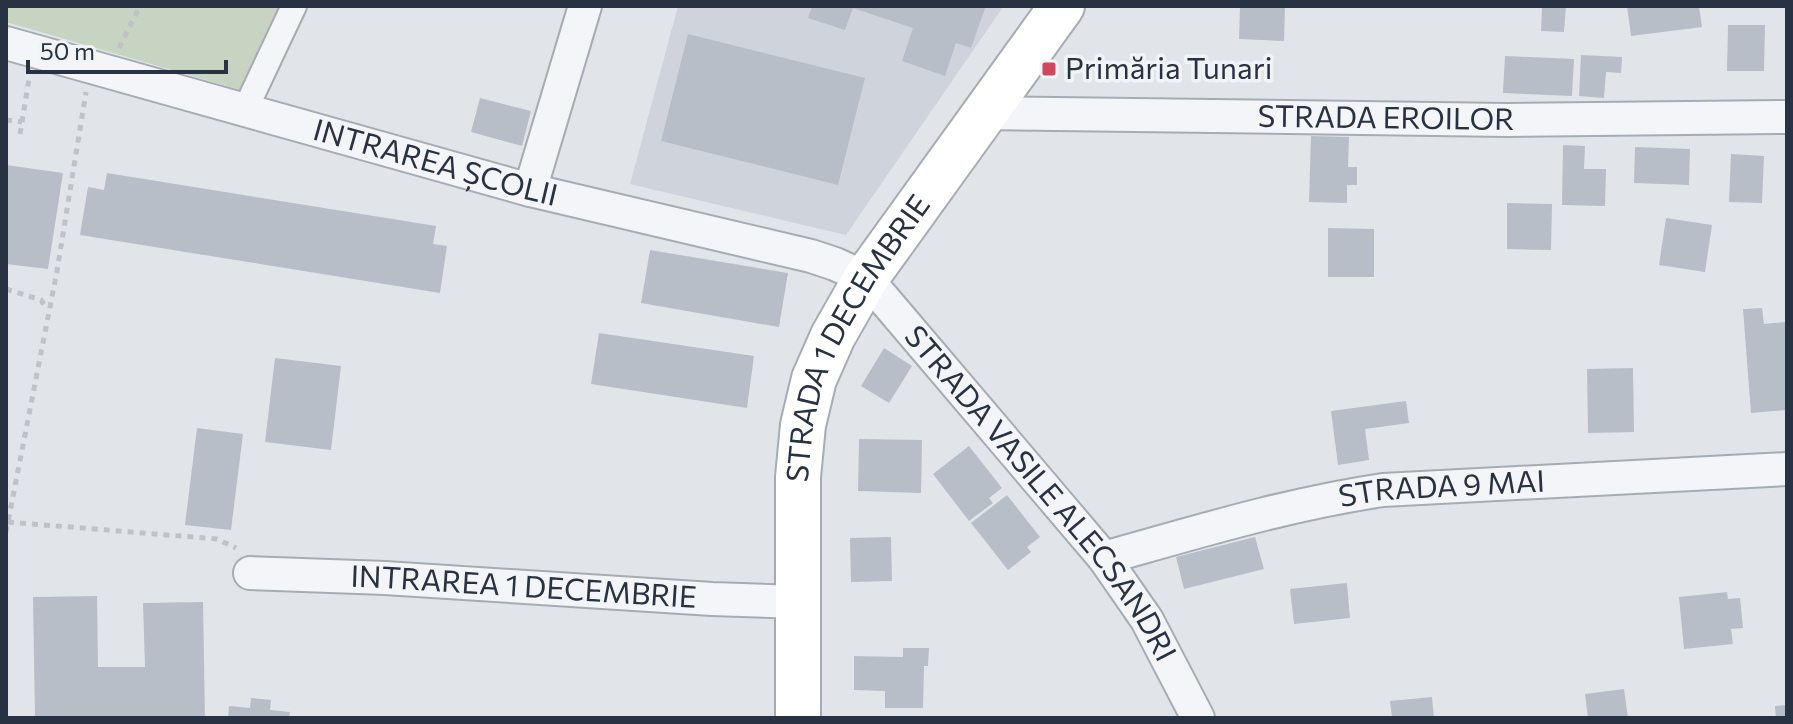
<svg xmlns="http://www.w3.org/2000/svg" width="1793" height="724" font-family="Commissioner,sans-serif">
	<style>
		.built { fill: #cfd4dc }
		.green { fill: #c7d4c2 }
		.building { fill: #b8bec7 }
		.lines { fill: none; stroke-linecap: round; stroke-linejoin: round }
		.pedestrian-casing { stroke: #a6acb4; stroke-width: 28 }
		.minor-casing { stroke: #a6acb4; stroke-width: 36 }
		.secondary-casing { stroke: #a6acb4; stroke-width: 48 }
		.path { stroke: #bfc2c9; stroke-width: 5; stroke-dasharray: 6 6; stroke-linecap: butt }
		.pedestrian { stroke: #f4f5f8; stroke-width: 24 }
		.minor { stroke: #f4f5f8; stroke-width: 32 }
		.secondary { stroke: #fff; stroke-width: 44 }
		.poi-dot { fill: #ce475c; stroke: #f1f4f7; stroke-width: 3 }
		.labels { text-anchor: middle; stroke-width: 7; stroke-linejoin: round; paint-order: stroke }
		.poi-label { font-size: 30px; fill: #293242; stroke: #f1f4f7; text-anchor: start }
		.street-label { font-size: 30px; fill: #293242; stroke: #f1f4f7 }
	</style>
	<rect width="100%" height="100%" fill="#e1e5ea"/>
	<path class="built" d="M678 6H999L1003 7 846 235 630 184Z"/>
	<path class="green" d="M6 6H279L241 90 6 22Z"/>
	<path class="building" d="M812 6H980L985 8 971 48 956 43 945 76 902 61 913 28 853 8 845 30 808 18Z
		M1240 6H1285L1284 41 1239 39Z
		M1542 6H1566L1564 32 1541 31Z
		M1627 6H1699L1702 27 1631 36Z
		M1728 25H1765L1764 71H1727Z
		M688 34 865 78 838 185 661 141Z
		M1581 55 1622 57 1621 73 1606 72 1604 98 1579 96Z
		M1505 56 1574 59 1572 96 1503 93Z
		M480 98 531 111 522 146 471 132Z
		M1311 136 1349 137 1348 167H1357V185H1347V203L1309 202Z
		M1563 145 1585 146 1584 169H1606L1605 206 1562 205Z
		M1635 147 1690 149 1689 185 1634 183Z
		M1731 154 1764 156 1762 203 1729 202Z
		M6 165 63 173 48 269 6 264Z
		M107 173 436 226 433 244 447 246 440 293 80 235 88 187 104 190Z
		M1507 203 1552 204 1551 250 1507 249Z
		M1666 218 1712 225 1705 272 1659 265Z
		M1328 228 1374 229V277H1328Z
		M650 250 788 273 779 327 641 303Z
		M1762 308 1764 324 1786 322 1787 410 1751 413 1743 309Z
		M599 333 754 356 747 408 591 384Z
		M884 348 912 366 889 403 861 386Z
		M275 358 341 366 331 450 265 442Z
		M1633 368 1634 432 1588 433 1587 369Z
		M1406 401 1409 423 1365 429 1369 460 1338 465 1331 411Z
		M197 428 243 434 231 530 185 525Z
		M859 439 922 440 921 493 858 491Z
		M969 446 1002 488 989 498 993 503 969 521 933 474Z
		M1007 495 1040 537 1027 547 1031 552 1008 570 971 523Z
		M891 537 892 581 851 582 850 538Z
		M1255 537 1264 569 1184 589 1176 557Z
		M1347 583 1350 618 1294 624 1290 589Z
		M1727 592 1728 599 1740 598 1743 628 1731 629 1733 644 1684 649 1679 597Z
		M97 596 98 667H145L143 603 203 602 205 718H35L33 597Z
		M903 648H929L928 666H924L923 708H885V691L854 690V656L903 657Z
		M1624 689 1628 718H1588L1585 694Z
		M1432 697 1434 718H1392L1390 701Z
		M251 698 271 700 270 710 290 712 289 718H228L229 706 250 708Z
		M1787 705V718H1776L1775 706Z"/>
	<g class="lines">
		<defs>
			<path id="pedestrian" d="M245 110 294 6"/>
			<g id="minor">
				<path id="s1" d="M6 43 530 190 811 256 835 264 866 278 1104 558 1147 620 1198 718"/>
				<path id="s2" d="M984 113 1508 120 1787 117"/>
				<path d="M530 190 585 6"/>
				<path id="s3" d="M1104 558C1197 532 1288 504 1383 490L1787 469"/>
				<path id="s4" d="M250 573 385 578 712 599 799 602"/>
			</g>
			<g id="secondary">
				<path id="s5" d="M798 718V477L803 425 814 379 833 336 866 278 1062 6"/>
			</g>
		</defs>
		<use href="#pedestrian" class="pedestrian-casing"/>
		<use href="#minor" class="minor-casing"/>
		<use href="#secondary" class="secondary-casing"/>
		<path class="path" d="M119 48 140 6
			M6 120 22 122
			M20 134 29 79
			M6 289 41 300 47 309
			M8 522 217 539 236 548
			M6 532 57 271 86 92"/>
		<use href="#pedestrian" class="pedestrian"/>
		<use href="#minor" class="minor"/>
		<use href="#secondary" class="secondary"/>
	</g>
	<rect class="poi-dot" x="1041" y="61" width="16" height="16" rx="4"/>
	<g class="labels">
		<g class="poi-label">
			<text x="1065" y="79">Primăria Tunari</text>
		</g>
		<g class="street-label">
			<text dy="10" stroke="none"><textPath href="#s2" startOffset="402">STRADA EROILOR</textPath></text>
			<text dy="10" stroke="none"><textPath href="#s1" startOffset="446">INTRAREA ȘCOLII</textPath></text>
			<text dy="10" stroke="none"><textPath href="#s5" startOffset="394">STRADA 1 DECEMBRIE</textPath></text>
			<text dy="10" stroke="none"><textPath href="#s3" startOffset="346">STRADA 9 MAI</textPath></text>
			<text dy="10" stroke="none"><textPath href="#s1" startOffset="1170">STRADA VASILE ALECSANDRI</textPath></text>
			<text dy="10" stroke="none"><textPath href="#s4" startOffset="274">INTRAREA 1 DECEMBRIE</textPath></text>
		</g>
	</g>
	<rect width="1793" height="724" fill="none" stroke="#293242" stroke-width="16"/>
	<path d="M28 60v12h198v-12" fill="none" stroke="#293242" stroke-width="4"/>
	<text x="40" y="60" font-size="24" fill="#293242" stroke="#f1f4f7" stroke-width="6" paint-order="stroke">50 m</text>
</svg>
